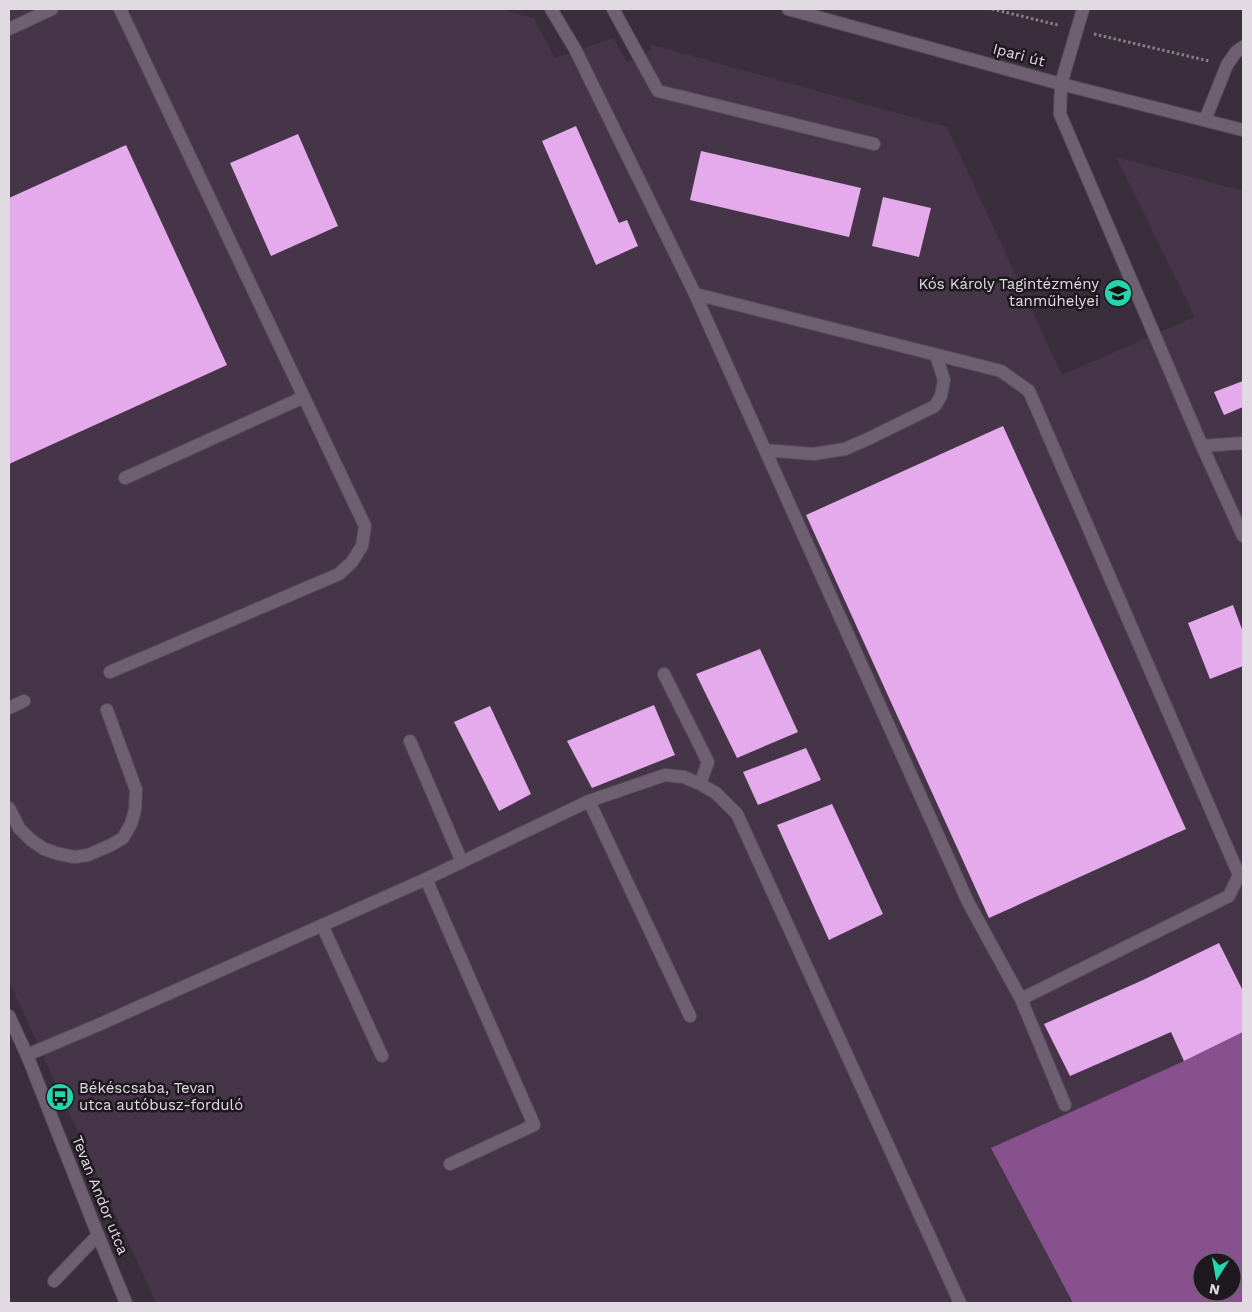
<svg xmlns="http://www.w3.org/2000/svg" width="1252" height="1312" font-family="'Work Sans',sans-serif">
	<style>
		.built { fill: #463548 }
		.forest { fill: #86518d; fill-rule: evenodd }
		.building { fill: #e4aaec }
		.lines { fill: none; stroke-linecap: round; stroke-linejoin: round }
		.service-casing { stroke: #574d59; stroke-width: 14 }
		.minor-casing { stroke: #574d59; stroke-width: 14 }
		.path { stroke: #887e89; stroke-width: 3; stroke-dasharray: 2.5 2.5; stroke-linecap: butt }
		.service { stroke: #6e6070; stroke-width: 12 }
		.minor { stroke: #6e6070; stroke-width: 12 }
		.labels { text-anchor: middle; stroke-width: 5; stroke-linejoin: round; paint-order: stroke }
		.street-label { font-size: 15px; fill: #e2dae3; stroke: #1e181f }
		.poi-label { font-size: 15px; fill: #e2dae3; stroke: #1e181f; text-anchor: end }
	</style>
	<rect width="100%" height="100%" fill="#3a2e3c"/>
	<path class="built" d="M9 9H499L534 18 555 58 613 38 627 62 652 50 649 44 947 127 1062 375 1195 317 1116 157 1243 191V1032L1184 1061 992 1148 1073 1303H156L9 981Z"/>
	<path class="forest" d="M1243 1032V1303H1073L991 1148 1184 1061ZM1202 1262H1232V1292H1202Z"/>
	<path class="building" d="M576 126 619 223 627 220 638 246 596 265 542 141Z
		M298 134 338 226 271 256 230 163Z
		M126 145 227 365 9 464V198Z
		M701 151 861 188 849 237 690 200Z
		M883 197 931 208 919 257 872 246Z
		M1243 381V407L1224 415 1214 392Z
		M1003 426 1186 829 989 918 806 515Z
		M1233 605 1243 632V666L1210 679 1188 623Z
		M760 649 798 732 737 758 696 674Z
		M654 705 675 755 592 788 567 741Z
		M490 706 531 794 499 811 454 722Z
		M806 748 821 780 758 805 743 772Z
		M832 804 883 914 829 940 777 825Z
		M1219 943 1243 991V1032L1184 1061 1171 1032 1070 1076 1044 1024 1143 980Z"/>
	<g class="lines">
		<defs>
			<path id="service" d="M551 9 575 49 695 294 968 902 1021 999 1229 896 1239 875 1029 391 1001 371 695 294
				M613 9 658 91 874 144
				M1083 9 1061 84 1060 114 1202 446 1243 536
				M9 29 52 9
				M1202 446 1243 443
				M765 450 813 454 845 449 870 438 935 406 941 396 944 380 936 355
				M125 478 304 397
				M110 672 339 574 352 562 362 546 365 526 120 9
				M664 674 708 762 700 784
				M9 708 24 701
				M410 741 462 862
				M589 801 690 1016
				M9 808 19 828 31 840 44 849 59 854 75 857 88 855 111 845 123 838 131 824 135 810 136 790 107 710
				M426 879 534 1125 450 1164
				M322 925 382 1056
				M1021 999 1065 1105
				M27 1055 98 1025 426 879 589 801 665 775 684 777 700 784 716 793 737 814 960 1303
				M54 1281 98 1235"/>
			<path id="minor" d="M788 9 1061 84 1243 130
				M1205 120 1227 65 1236 52 1243 47
				M9 1016 27 1055 98 1235 126 1303"/>
		</defs>
		<use href="#service" class="service-casing"/>
		<use href="#minor" class="minor-casing"/>
		<path class="path" d="M992 9 1058 25
			M1094 34 1209 61"/>
		<use href="#service" class="service"/>
		<use href="#minor" class="minor"/>
	</g>
	<defs>
		<symbol id="school-disc" viewBox="-11 -11 22 22"><circle r="9.5" fill="#27d5ad" stroke="#1e181f"/><path d="M0-5L7-2L0 1L-7-2ZM-4 1L0 2.5L4 1V4Q0 6-4 4Z" fill="#111"/></symbol>
		<symbol id="bus-disc" viewBox="-11 -11 22 22"><circle r="9.5" fill="#27d5ad" stroke="#1e181f"/><path d="M-5-6H5V4H4V6H2V4H-2V6H-4V4H-5ZM-3.5-4V0h7V-4ZM-3.5 1.2v1.5H-2V1.2ZM2 1.2v1.5H3.5V1.2Z" fill="#111"/></symbol>
	</defs>
	<g fill-rule="evenodd">
		<use href="#school-disc" x="1102" y="277" width="32" height="32"/>
		<use href="#bus-disc" x="44" y="1081" width="32" height="32"/>
	</g>
	<g class="labels">
		<g class="street-label">
			<text transform="translate(1019 55) rotate(15)" y="5">Ipari út</text>
			<text transform="translate(100 1195) rotate(68)" y="5">Tevan Andor utca</text>
		</g>
		<g class="poi-label">
			<text x="1099" y="289">Kós Károly Tagintézmény<tspan x="1099" dy="17">tanműhelyei</tspan></text>
			<text x="79" y="1093" text-anchor="start">Békéscsaba, Tevan<tspan x="79" dy="17">utca autóbusz-forduló</tspan></text>
		</g>
	</g>
	<rect width="1252" height="1312" fill="none" stroke="#e2dae3" stroke-width="20"/>
	<g transform="translate(1217 1277) rotate(191)"><circle r="24" fill="#1e181f" stroke="#6c666d"/>
	<path d="M0-4L9 19L0 12L-9 19Z" fill="#27d5ad"/>
	<text y="-8" font-size="14" font-weight="bold" text-anchor="middle" fill="#e2dae3">N</text>
	</g>
</svg>
